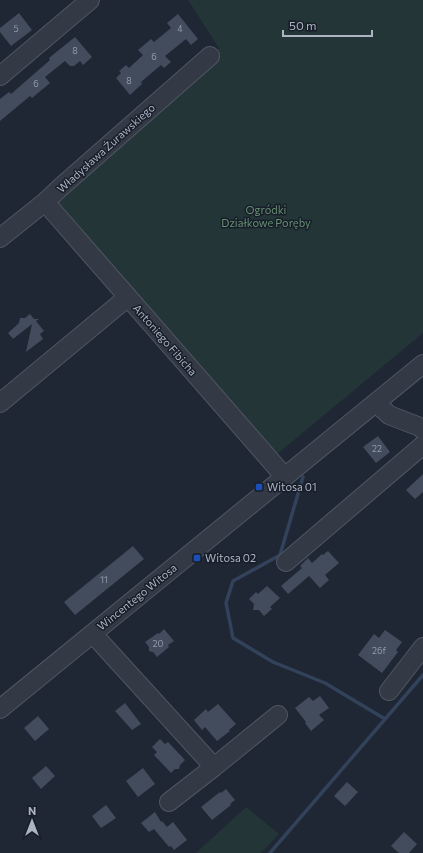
<svg xmlns="http://www.w3.org/2000/svg" width="423" height="853" font-family="Commissioner,sans-serif">
	<style>
		.green { fill: #243537 }
		.lines { fill: none; stroke-linecap: round; stroke-linejoin: round }
		.stream { stroke: #33425b; stroke-width: 3.5 }
		.building { fill: #424c5c }
		.minor-casing { stroke: #505663; stroke-width: 20 }
		.minor { stroke: #333945; stroke-width: 18 }
		.transit-dot { fill: #1a4fb4; stroke: #181e29; stroke-width: 1.5 }
		.labels { text-anchor: middle; stroke-width: 3; stroke-linejoin: round; paint-order: stroke }
		.number-label { font-size: 9px; fill: #9299a8 }
		.street-label { font-size: 11px; fill: #acb3c2; stroke: #181e29 }
		.park-label { font-size: 11px; fill: #669072; stroke: #181e29 }
		.poi-label { font-size: 11px; fill: #acb3c2; stroke: #181e29; text-anchor: start }
	</style>
	<rect width="100%" height="100%" fill="#1f2734"/>
	<path class="green" d="M188 0H423V333L270 460 45 202 219 48Z
		M246 807 279 834 261 853H196Z"/>
	<g class="lines">
		<path class="stream" d="M303 477 280 555 233 581 226 603 233 638 273 662 325 683 385 719
			M270 853 423 675"/>
	</g>
	<path class="building" d="M19 13 32 30 11 46 0 32V28Z
		M178 14 198 39 191 45 186 39 165 56 171 62 164 68 161 65 141 82 142 84 130 95 116 78 121 73 119 71 126 65 129 68 143 55 138 50 151 39 154 42 171 28 167 23Z
		M75 37 92 57 83 65 80 61 74 66H70L65 61 45 77 50 83 32 98 30 96 0 121V99L9 92 11 94 50 60 49 58Z
		M30 314 34 319H39L36 321 44 331 40 334 43 339 26 352 32 324 13 339 8 333 19 323 20 318H25Z
		M378 436 390 452 376 463 363 447Z
		M423 474V492L415 499 406 490Z
		M133 546 144 559 75 615 64 602Z
		M328 551 339 563 325 575 329 580 320 588 309 576 288 594 281 586 302 568 300 566 308 558 312 563 322 554 323 555Z
		M267 586 280 598 270 607 272 609 264 616 259 610H253L254 604 249 599 256 592 258 594Z
		M164 629 174 641 168 645 169 647 157 657 153 652 149 651V647L145 642 158 633 159 634Z
		M385 630 402 642 396 650 398 652 382 673 358 655 374 634 379 638Z
		M320 696 329 708 319 715 324 720 311 731 305 723 306 722 295 708 309 697 313 701Z
		M125 703 141 724 132 730 115 711Z
		M218 704 236 724 229 730 230 731 217 741 205 727 202 730 194 720 206 709 208 712Z
		M38 716 49 729 35 741 24 728Z
		M160 739 165 744 168 742 185 760 180 765 179 769H175L171 773 154 755 157 752 152 747Z
		M46 766 55 776 41 789 32 778Z
		M143 768 155 784 138 797 126 781Z
		M347 782 358 792 345 806 334 796Z
		M226 789 235 800 230 804 231 805 212 820 201 807 220 792 221 793Z
		M106 805 116 818 101 828 92 816Z
		M155 812 161 822 162 821 167 827 173 822 187 840 174 850 171 846 169 847 154 829 149 832 141 823Z
		M404 832 417 844 409 853H399L391 846Z"/>
	<g class="lines">
		<defs>
			<path id="minor" d="M0 76 90 0
				M45 202 285 477
				M0 238 45 202 62 186 210 56
				M0 403 128 297
				M376 403 389 415 420 427 423 430
				M286 562 423 445
				M93 634 214 767 278 715
				M389 691 423 647
				M0 709 423 364
				M169 802 214 767"/>
		</defs>
		<use href="#minor" class="minor-casing"/>
		<use href="#minor" class="minor"/>
	</g>
	<g class="transit-dot">
		<rect x="255" y="483" width="8" height="8" rx="2"/>
		<rect x="193" y="554" width="8" height="8" rx="2"/>
	</g>
	<g class="labels">
		<g class="number-label">
			<text x="16" y="32">5</text>
			<text x="180" y="32">4</text>
			<text x="75" y="54">8</text>
			<text x="154" y="60">6</text>
			<text x="129" y="84">8</text>
			<text x="36" y="87">6</text>
			<text x="377" y="452">22</text>
			<text x="104" y="583">11</text>
			<text x="158" y="647">20</text>
			<text x="379" y="654">26f</text>
		</g>
		<g class="street-label">
			<text transform="translate(106 148) rotate(-42)" y="4">Władysława Żurawskiego</text>
			<text transform="translate(165 340) rotate(49)" y="4">Antoniego Fibicha</text>
			<text transform="translate(137 597) rotate(-39)" y="4">Wincentego Witosa</text>
		</g>
		<g class="park-label">
			<text x="266" y="214">Ogródki<tspan x="266" dy="13">Działkowe Poręby</tspan></text>
		</g>
		<g class="poi-label">
			<text x="267" y="491">Witosa 01</text>
			<text x="205" y="562">Witosa 02</text>
		</g>
	</g>
	<g transform="translate(32 821)" stroke="#181e29" stroke-width="3" paint-order="stroke">
	<path d="M0-3L7 15L0 10L-7 15Z" fill="#acb3c2"/>
	<text y="-6" font-size="11" font-weight="bold" text-anchor="middle" fill="#acb3c2">N</text>
	</g>
	<path d="M283 30v6h89v-6" fill="none" stroke="#acb3c2" stroke-width="2"/>
	<text x="289" y="30" font-size="12" fill="#acb3c2" stroke="#181e29" stroke-width="3" paint-order="stroke">50 m</text>
</svg>
